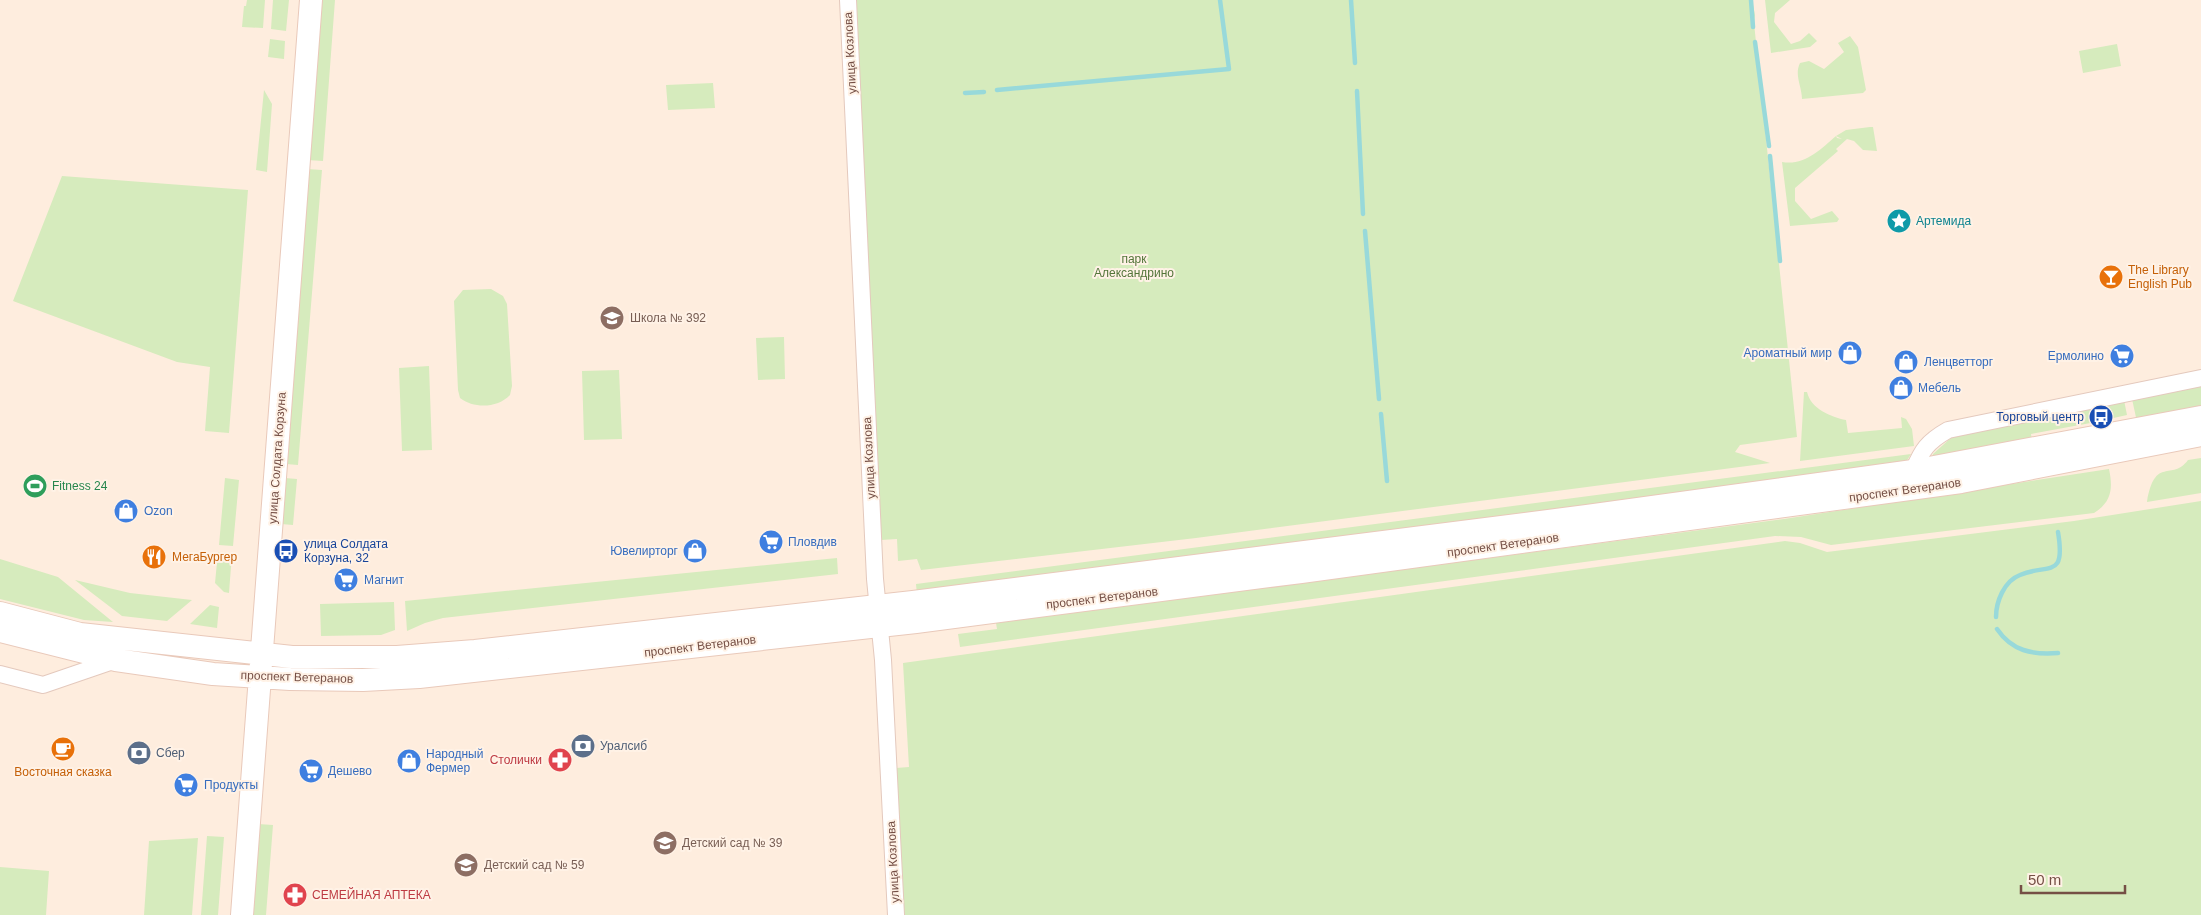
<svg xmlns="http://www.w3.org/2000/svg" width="2201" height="915" font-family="Arial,sans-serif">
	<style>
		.green { fill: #d6ebbd }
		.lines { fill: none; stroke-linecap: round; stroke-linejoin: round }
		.stream { stroke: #98d9da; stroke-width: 4.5 }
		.street-casing { stroke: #e4c9bd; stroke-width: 18 }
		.secondary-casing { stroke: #e9c9ba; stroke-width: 24 }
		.street { stroke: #fff; stroke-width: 16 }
		.secondary { stroke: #fff; stroke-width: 22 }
		.labels { text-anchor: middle; stroke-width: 4; stroke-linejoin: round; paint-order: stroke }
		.street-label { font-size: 12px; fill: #754f45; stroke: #fff2e6 }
		.culture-label { font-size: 12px; fill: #0d838f; stroke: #fff2e6; text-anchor: start }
		.park-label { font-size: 12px; fill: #54753a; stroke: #fff2e6 }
		.food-label { font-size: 12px; fill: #c56008; stroke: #fff2e6; text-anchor: start }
		.education-label { font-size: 12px; fill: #785e54; stroke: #fff2e6; text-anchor: start }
		.shop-label { font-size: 12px; fill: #366cbe; stroke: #fff2e6; text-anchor: start }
		.transit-label { font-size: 12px; fill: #164399; stroke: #fff2e6; text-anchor: end }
		.leisure-label { font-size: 12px; fill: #27864d; stroke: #fff2e6; text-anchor: start }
		.service-label { font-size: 12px; fill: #4e5e75; stroke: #fff2e6; text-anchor: start }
		.health-label { font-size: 12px; fill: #be3a42; stroke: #fff2e6; text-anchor: end }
	</style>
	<rect width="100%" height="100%" fill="#feedde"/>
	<path class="green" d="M247 0H265L263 28 242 27 244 6H246Z
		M273 0H289L286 31 271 29Z
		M320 0H335L323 161 307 160Z
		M856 0H1752L1755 15 1754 23 1797 437 1740 445 1735 452 1770 463 1196 538 921 570 917 559 898 561 897 539 881 540Z
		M1765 0H1790L1775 13 1774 22 1791 44 1800 41 1809 33 1817 41 1810 47 1771 53Z
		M1850 36 1858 47 1866 90 1863 93 1802 99C1802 87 1794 75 1800 63L1809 61 1824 69 1844 52 1838 43Z
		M270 39 285 41 284 59 268 57Z
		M2117 44 2121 66 2083 73 2079 51Z
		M713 83 715 108 668 110 666 85Z
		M264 90 272 104 267 172 256 170Z
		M1870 127H1873L1877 151 1863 150 1854 141 1847 139 1836 149 1838 151 1795 188V201L1811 219 1832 211 1839 219 1837 222 1790 226 1782 162C1804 166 1820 150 1836 136L1837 138 1842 139 1836 136 1846 130Z
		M307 169 322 170 298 465 286 464Z
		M62 176 248 190 229 433 205 431 210 367 177 362 13 301Z
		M491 289 503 296 507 304 512 386 510 395C498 408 474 409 460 398L458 390 454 301 463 290Z
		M784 337 785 379 758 380 756 338Z
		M429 366 432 450 402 451 399 368Z
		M619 370 622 439 584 440 582 371Z
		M2201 385V409L2137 422 2132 399Z
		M1804 392H1807C1811 409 1831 417 1846 420L1848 433 1902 428 1901 417 1906 419 1912 429 1914 446 1800 461Z
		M2124 400 2127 415 2109 419 2107 415 2095 417 2096 422 2031 434 2032 442 1932 458 1933 454 1953 436Z
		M1911 454 1904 465 917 595 916 584Z
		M2201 458V493L2147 502C2155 455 2172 482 2188 460Z
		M2109 469C2113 488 2112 502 2094 513L1831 545 1801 537 1775 536 960 647 958 634 997 629 996 623 1784 519Z
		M225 478 239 480 233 546 219 545Z
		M285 478 297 479 293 525 281 524Z
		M2201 501V915H904L896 768 909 767 903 663 1785 541 1800 543 1827 552 2074 521Z
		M218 552 232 553 229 593 224 592 215 583Z
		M837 558 838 574 443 618 425 623 407 631 405 601Z
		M0 559 58 577 113 622 84 620 0 599Z
		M75 580 130 593 192 600 167 621 122 616Z
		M394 602 395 630 381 635 321 636 320 604Z
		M210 605 219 607 217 628 190 624Z
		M258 824 273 825 266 915H251Z
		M207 836 224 837 218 915H201Z
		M198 838 192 915H144L149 841Z
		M0 867 49 871 46 915H0Z"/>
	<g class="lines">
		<path class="stream" d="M1351 0 1355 63
			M1751 0 1753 27
			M1755 42 1769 146
			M997 90 1229 69 1220 0
			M1357 91 1363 214
			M965 93 984 92
			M1770 156 1780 261
			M1365 231 1379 399
			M1381 414 1387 481
			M1996 617C1996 602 2004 581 2020 575 2048 563 2066 580 2058 532
			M1997 629C2012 651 2032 655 2058 653"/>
		<defs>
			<path id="street" d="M848 0 875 579 883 660 896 915
				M1913 471C1922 450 1927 442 1948 430L2201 378
				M0 674 43 685 116 660"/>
			<path id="secondary" d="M0 613 80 634 292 657H397L475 651 913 602 1587 516 1913 471 2201 417
				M0 631 116 660 213 674 290 679 363 680 419 677 916 622 1301 572 1961 482 2201 435
				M242 915 311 0"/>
		</defs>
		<use href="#street" class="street-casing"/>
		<use href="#secondary" class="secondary-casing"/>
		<use href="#street" class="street"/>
		<use href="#secondary" class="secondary"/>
	</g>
	<defs>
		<symbol id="sight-disc" viewBox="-11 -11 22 22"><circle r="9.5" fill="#0f9aa8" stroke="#fff2e6"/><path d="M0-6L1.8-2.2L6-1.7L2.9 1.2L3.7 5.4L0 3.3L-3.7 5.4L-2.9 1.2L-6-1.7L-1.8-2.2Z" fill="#fff"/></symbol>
		<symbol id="bar-disc" viewBox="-11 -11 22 22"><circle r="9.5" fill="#e8710a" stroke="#fff2e6"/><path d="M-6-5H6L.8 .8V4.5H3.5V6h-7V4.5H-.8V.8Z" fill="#fff"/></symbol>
		<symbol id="school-disc" viewBox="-11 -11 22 22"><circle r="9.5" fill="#8d6e63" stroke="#fff2e6"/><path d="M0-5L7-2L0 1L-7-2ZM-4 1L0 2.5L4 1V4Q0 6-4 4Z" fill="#fff"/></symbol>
		<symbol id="shop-disc" viewBox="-11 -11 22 22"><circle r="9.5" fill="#3f7fe0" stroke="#fff2e6"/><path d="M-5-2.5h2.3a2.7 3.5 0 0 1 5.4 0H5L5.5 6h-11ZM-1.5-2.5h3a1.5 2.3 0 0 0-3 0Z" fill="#fff"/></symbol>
		<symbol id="supermarket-disc" viewBox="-11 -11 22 22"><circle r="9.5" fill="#3f7fe0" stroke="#fff2e6"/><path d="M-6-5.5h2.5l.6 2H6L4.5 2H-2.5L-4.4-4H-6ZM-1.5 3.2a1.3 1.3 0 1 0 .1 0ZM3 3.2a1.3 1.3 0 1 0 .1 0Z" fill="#fff"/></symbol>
		<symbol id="bus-disc" viewBox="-11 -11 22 22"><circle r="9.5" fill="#1a4fb4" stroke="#fff2e6"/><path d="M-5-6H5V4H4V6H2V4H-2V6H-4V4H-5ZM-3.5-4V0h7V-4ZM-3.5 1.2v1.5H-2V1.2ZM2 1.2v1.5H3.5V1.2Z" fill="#fff"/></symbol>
		<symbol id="stadium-disc" viewBox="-11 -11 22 22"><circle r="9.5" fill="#2e9e5b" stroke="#fff2e6"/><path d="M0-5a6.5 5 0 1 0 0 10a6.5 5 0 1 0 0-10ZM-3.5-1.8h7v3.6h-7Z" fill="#fff"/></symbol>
		<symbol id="restaurant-disc" viewBox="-11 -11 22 22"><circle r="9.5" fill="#e8710a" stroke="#fff2e6"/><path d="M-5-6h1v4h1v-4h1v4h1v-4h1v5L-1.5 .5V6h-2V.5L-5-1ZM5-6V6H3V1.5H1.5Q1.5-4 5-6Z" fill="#fff"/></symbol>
		<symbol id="bank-disc" viewBox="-11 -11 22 22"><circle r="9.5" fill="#5c6f8a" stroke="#fff2e6"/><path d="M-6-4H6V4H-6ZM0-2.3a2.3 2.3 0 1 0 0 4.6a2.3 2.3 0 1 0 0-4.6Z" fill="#fff"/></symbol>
		<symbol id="cafe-disc" viewBox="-11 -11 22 22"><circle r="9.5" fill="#e8710a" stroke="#fff2e6"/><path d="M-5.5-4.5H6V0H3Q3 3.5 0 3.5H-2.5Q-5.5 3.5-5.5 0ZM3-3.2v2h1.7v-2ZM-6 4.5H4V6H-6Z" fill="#fff"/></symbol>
		<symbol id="pharmacy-disc" viewBox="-11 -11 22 22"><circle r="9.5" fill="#e0444e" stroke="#fff2e6"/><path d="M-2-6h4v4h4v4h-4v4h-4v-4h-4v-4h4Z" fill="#fff"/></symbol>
	</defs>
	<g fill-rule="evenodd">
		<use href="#sight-disc" x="1885" y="207" width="28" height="28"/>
		<use href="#bar-disc" x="2097" y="263" width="28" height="28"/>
		<use href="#school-disc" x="598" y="304" width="28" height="28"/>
		<use href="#shop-disc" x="1836" y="339" width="28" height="28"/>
		<use href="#supermarket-disc" x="2108" y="342" width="28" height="28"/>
		<use href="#shop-disc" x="1892" y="348" width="28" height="28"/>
		<use href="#shop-disc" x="1887" y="374" width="28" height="28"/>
		<use href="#bus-disc" x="2087" y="403" width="28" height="28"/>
		<use href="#stadium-disc" x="21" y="472" width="28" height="28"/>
		<use href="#shop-disc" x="112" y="497" width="28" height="28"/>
		<use href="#supermarket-disc" x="757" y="528" width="28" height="28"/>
		<use href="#bus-disc" x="272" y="537" width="28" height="28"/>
		<use href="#shop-disc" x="681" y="537" width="28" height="28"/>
		<use href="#restaurant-disc" x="140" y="543" width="28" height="28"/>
		<use href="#supermarket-disc" x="332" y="566" width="28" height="28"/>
		<use href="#bank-disc" x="569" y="732" width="28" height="28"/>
		<use href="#cafe-disc" x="49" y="735" width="28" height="28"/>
		<use href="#bank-disc" x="125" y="739" width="28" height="28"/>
		<use href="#pharmacy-disc" x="546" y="746" width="28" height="28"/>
		<use href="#shop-disc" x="395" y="747" width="28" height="28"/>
		<use href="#supermarket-disc" x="297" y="757" width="28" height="28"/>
		<use href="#supermarket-disc" x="172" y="771" width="28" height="28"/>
		<use href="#school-disc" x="651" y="829" width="28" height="28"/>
		<use href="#school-disc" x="452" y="851" width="28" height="28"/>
		<use href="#pharmacy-disc" x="281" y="881" width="28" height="28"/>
	</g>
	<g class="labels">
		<g class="street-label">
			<text transform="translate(850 53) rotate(-93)" y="4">улица Козлова</text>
			<text transform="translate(277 458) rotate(-86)" y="4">улица Солдата Корзуна</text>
			<text transform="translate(869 458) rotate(-93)" y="4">улица Козлова</text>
			<text transform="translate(1905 490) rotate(-8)" y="4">проспект Ветеранов</text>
			<text transform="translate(1503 545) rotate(-8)" y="4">проспект Ветеранов</text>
			<text transform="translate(1102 598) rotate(-7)" y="4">проспект Ветеранов</text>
			<text transform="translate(700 646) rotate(-7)" y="4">проспект Ветеранов</text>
			<text transform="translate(297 677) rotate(2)" y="4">проспект Ветеранов</text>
			<text transform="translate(893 862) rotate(-93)" y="4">улица Козлова</text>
		</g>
		<g class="culture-label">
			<text x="1916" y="225">Артемида</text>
		</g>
		<g class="park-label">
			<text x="1134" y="263">парк<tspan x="1134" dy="14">Александрино</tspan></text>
		</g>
		<g class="food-label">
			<text x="2128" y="274">The Library<tspan x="2128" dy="14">English Pub</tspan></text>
			<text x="172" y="561">МегаБургер</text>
			<text x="63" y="776" text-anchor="middle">Восточная сказка</text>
		</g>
		<g class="education-label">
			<text x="630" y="322">Школа № 392</text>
			<text x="682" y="847">Детский сад № 39</text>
			<text x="484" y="869">Детский сад № 59</text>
		</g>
		<g class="shop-label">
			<text x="1832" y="357" text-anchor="end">Ароматный мир</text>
			<text x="2104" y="360" text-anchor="end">Ермолино</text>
			<text x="1924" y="366">Ленцветторг</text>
			<text x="1918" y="392">Мебель</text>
			<text x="144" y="515">Ozon</text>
			<text x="788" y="546">Пловдив</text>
			<text x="678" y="555" text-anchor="end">Ювелирторг</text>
			<text x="364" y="584">Магнит</text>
			<text x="426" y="758">Народный<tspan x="426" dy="14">Фермер</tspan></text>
			<text x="328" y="775">Дешево</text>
			<text x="204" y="789">Продукты</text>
		</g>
		<g class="transit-label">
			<text x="2084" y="421">Торговый центр</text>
			<text x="304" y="548" text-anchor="start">улица Солдата<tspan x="304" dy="14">Корзуна, 32</tspan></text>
		</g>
		<g class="leisure-label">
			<text x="52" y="490">Fitness 24</text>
		</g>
		<g class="service-label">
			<text x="600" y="750">Уралсиб</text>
			<text x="156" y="757">Сбер</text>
		</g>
		<g class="health-label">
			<text x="542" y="764">Столички</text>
			<text x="312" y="899" text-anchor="start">СЕМЕЙНАЯ АПТЕКА</text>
		</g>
	</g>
	<path d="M2021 885v8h104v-8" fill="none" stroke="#754f45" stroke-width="2.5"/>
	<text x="2028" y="885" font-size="15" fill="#754f45" stroke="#fff2e6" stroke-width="4" paint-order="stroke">50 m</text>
</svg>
